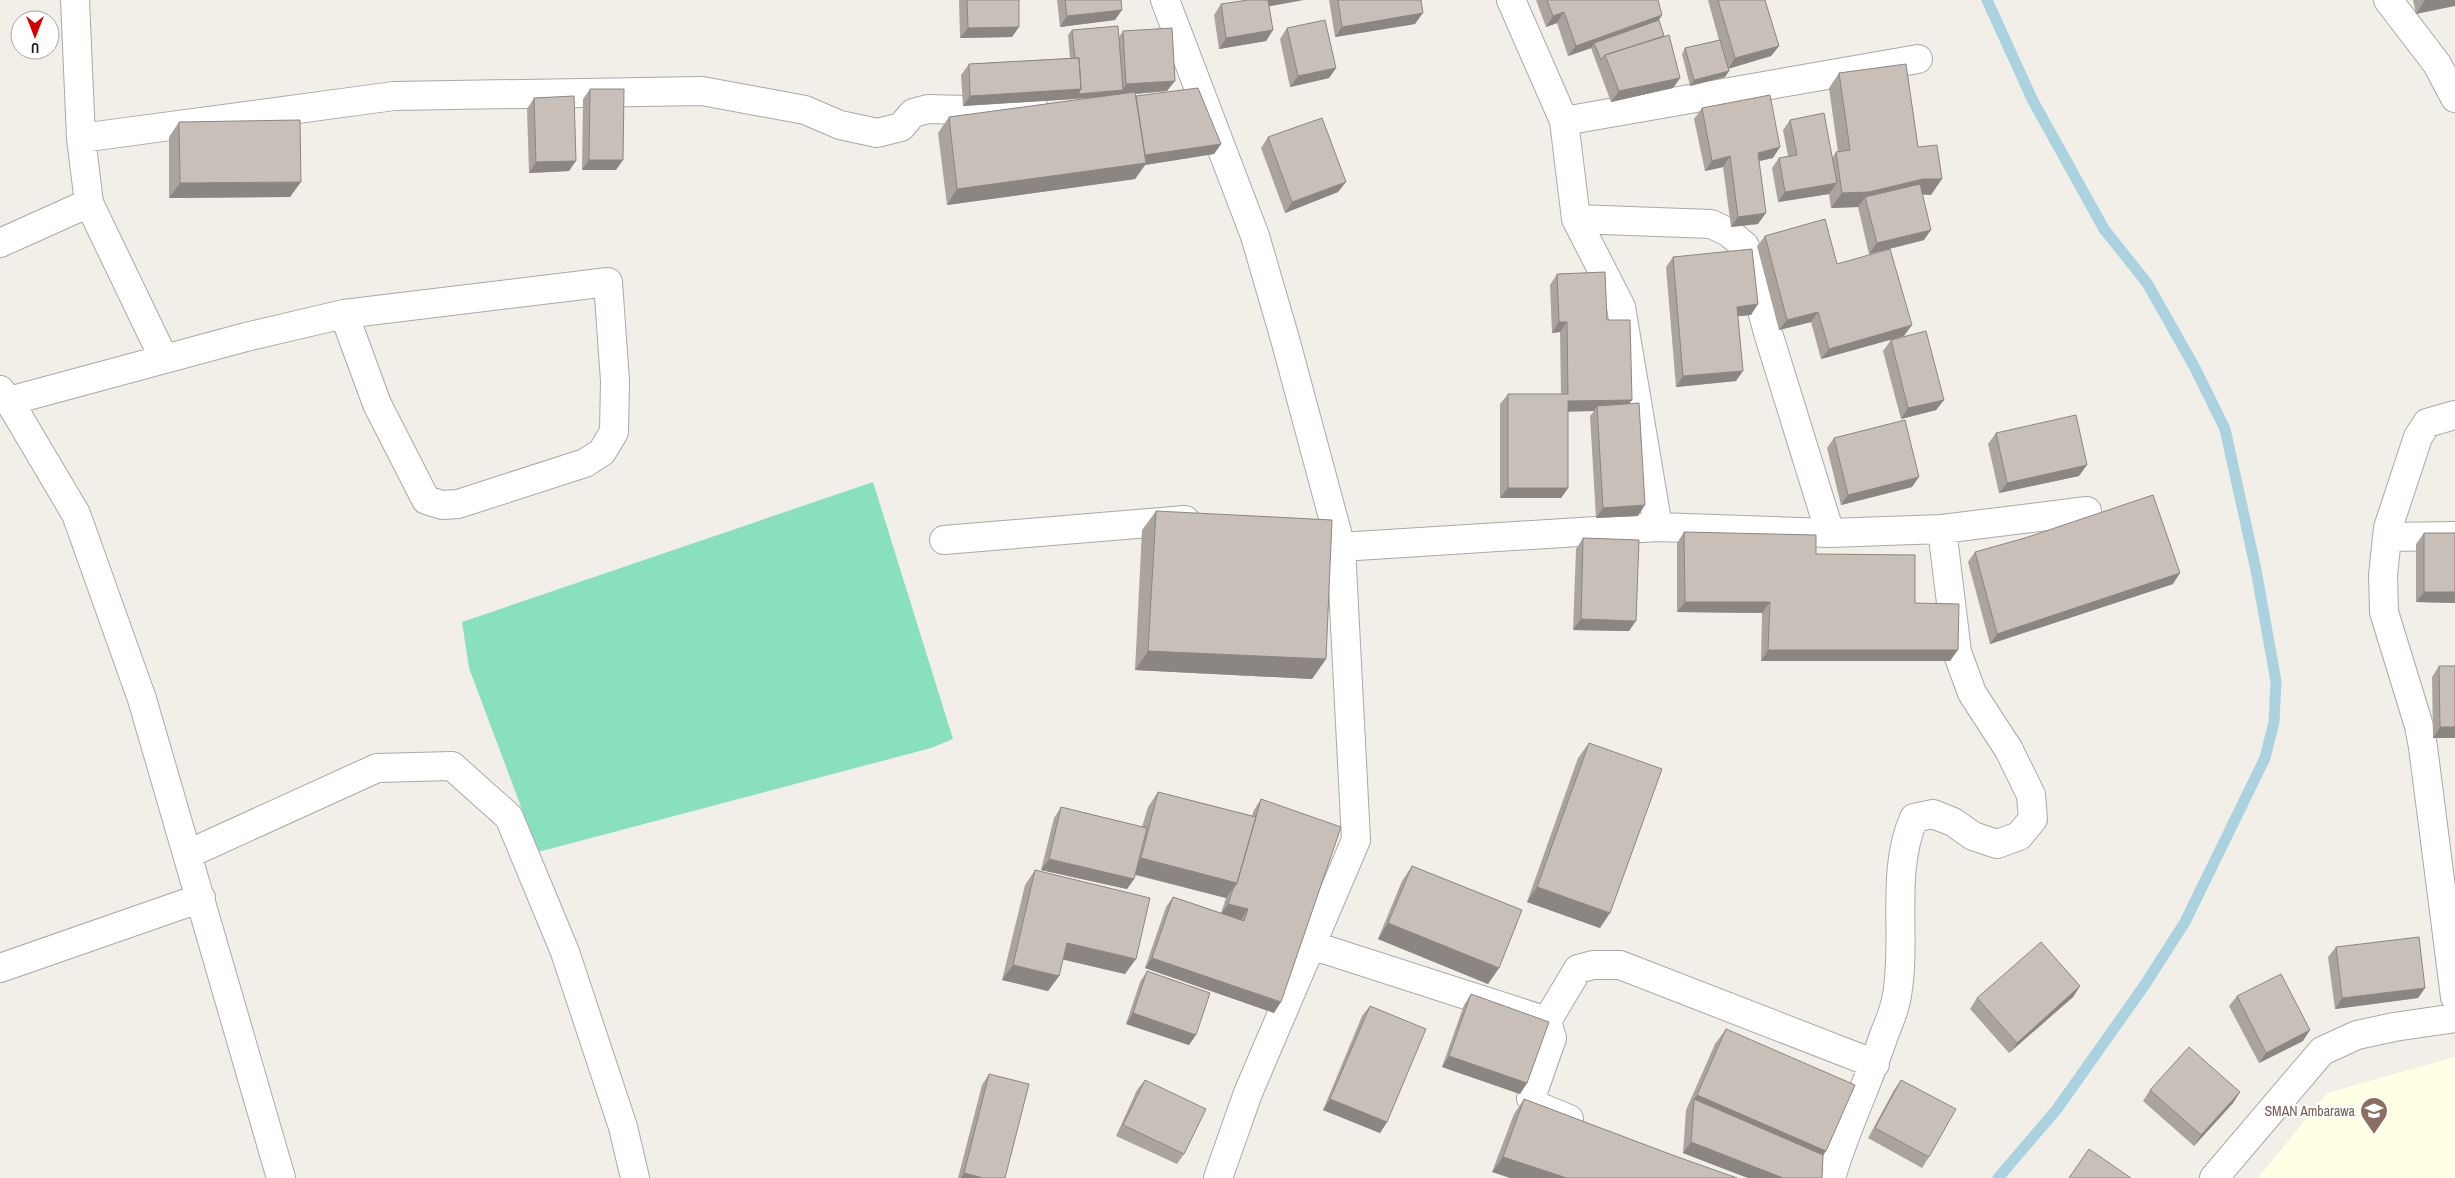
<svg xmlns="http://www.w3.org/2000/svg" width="2455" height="1178" font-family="'Archivo Narrow',sans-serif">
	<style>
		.education { fill: #ffffe5 }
		.pitch { fill: #88e0be }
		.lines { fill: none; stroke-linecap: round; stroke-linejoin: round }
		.stream { stroke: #aad3df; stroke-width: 11 }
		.minor-casing { stroke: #a9a9a9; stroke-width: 30 }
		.minor { stroke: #fff; stroke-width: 28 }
		.wall { fill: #aba49e }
		.shaded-wall { fill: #8b8681 }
		.building { fill: #c7bfb8; stroke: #8b8681 }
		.labels { text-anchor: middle; stroke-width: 4; stroke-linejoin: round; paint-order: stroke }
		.education-label { font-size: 14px; fill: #785e54; stroke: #fff; text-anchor: end }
	</style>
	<rect width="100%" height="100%" fill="#f2efe9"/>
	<path class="education" d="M2455 1057V1178H2258L2327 1093Z"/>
	<path class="pitch" d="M873 482 953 739 931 748 538 852 469 668 462 622Z"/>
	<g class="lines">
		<path class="stream" d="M1987 0 2033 101 2104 229 2147 283 2195 368 2225 429 2256 570 2276 681 2274 722 2265 758 2185 922 2144 986 2057 1109 1998 1178"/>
		<defs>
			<path id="minor" d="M75 0 81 138 89 203 164 359
				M1165 0 1255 236 1285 339 1341 547 1356 840 1248 1093 1218 1178
				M1511 0 1564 121 1576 219 1621 307 1658 527
				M2388 0 2437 64 2455 98
				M1564 121 1918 59
				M81 138 394 96 702 91 805 110 840 125 877 133 901 127 913 113 928 109 1006 111 1034 109
				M1576 219 1711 224 1728 232 1745 246 1768 333 1830 533
				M0 243 89 203
				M0 390 9 401 76 514 142 699 281 1178
				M9 401 246 337 344 314 608 282 615 381 614 432 602 452 585 463 458 504 442 505 426 500 377 404 344 314
				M2455 415 2427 423 2418 437 2388 528 2383 575 2384 612 2419 726 2423 747 2455 997
				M2387 537 2455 536
				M944 540 1185 520
				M1341 547 1658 527 1830 533 1942 529 2087 511
				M188 854 377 768 452 766 509 817 565 952 623 1127 635 1178
				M1311 945 1547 1021 1552 1038 1531 1098 1540 1107 1569 1119
				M0 968 201 898
				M1547 1021 1578 969 1593 965H1620L1875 1064
				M1831 1178C1845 1129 1868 1084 1884 1035 1889 1023 1895 1009 1897 995 1907 938 1890 872 1914 818L1933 814 1953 822 1973 836 1997 844 2019 836 2033 819 2031 795 2009 750 1972 693 1957 652 1942 529
				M2214 1178 2322 1051 2357 1035 2394 1027 2455 1018"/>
		</defs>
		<use href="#minor" class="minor-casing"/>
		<use href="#minor" class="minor"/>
	</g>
	<path class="wall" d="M959 0H1019L1012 37 960 38Z
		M1057 0H1121L1115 20 1060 27Z
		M1329 0H1421L1415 24 1335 37Z
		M1536 0H1658L1662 15 1659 20 1664 36 1680 78 1673 88 1611 102 1591 48 1568 56 1557 23 1546 27Z
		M1708 0H1765L1779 46 1771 56 1728 68 1729 71 1725 77 1690 86 1682 54 1685 48 1719 40Z
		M2413 0H2455L2416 14Z
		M1221 4 1269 6 1273 30 1266 41 1219 49 1214 15Z
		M1287 28 1336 68 1329 78 1290 87 1280 39Z
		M1072 30 1119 37 1123 31 1167 91 1135 94 1136 96 1221 144 1214 154 1145 165 1135 179 947 205 938 133 949 117 1099 97 1074 99 963 106 961 75 969 64 1070 58 1068 35Z
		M1839 73 1918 147 1931 195 1922 194 1924 240 1869 254 1858 207 1831 208 1829 194 1778 202 1772 168 1779 158 1788 156 1783 130 1790 120 1832 158 1836 152H1838L1829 88Z
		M590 89 616 170H582L583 99Z
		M534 98 569 171 529 173 527 109Z
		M1702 108 1773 158 1759 161 1758 224 1731 227 1723 167 1705 171 1694 119Z
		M179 122 290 197 169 198V137Z
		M1268 137 1338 192 1285 213 1261 148Z
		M1765 236 1837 264 1904 336 1821 359 1811 322 1779 330 1757 246Z
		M1673 257 1751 315 1738 316 1736 381 1676 387 1666 267Z
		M1557 274 1607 320 1632 400 1629 404 1638 516 1596 518 1590 416 1594 411H1568V488L1561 498H1500V404L1508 394H1561L1560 332 1552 333 1550 285Z
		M1891 340 1944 400 1936 410 1901 419 1883 351Z
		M1996 433 2079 476 1999 493 1988 444Z
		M1834 438 1912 487 1841 505 1827 448Z
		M1156 511 1326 659 1312 679 1135 670 1142 530Z
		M1684 532 1816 554 1915 603 1950 661H1761L1762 613 1677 612V543Z
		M2424 533H2455V603L2416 602V544Z
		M1583 538 1629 631 1573 630 1576 549Z
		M1975 552 2173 584 1990 644 1968 562Z
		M2439 666H2455V738H2433L2432 677Z
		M1589 743 1600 928 1527 902 1578 758Z
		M1158 792 1252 816 1254 810 1261 799 1274 1013 1145 968 1166 907 1173 897 1221 913 1226 898 1135 875 1134 879 1127 889 1041 870 1054 818 1061 807 1142 827 1148 807Z
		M1412 866 1499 968 1488 984 1378 939 1402 881Z
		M1035 870 1125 974 1063 959 1059 976 1048 991 1002 980 1025 885Z
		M2336 947 2425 988 2418 998 2335 1009 2328 957Z
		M1147 971 1189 1045 1126 1024 1140 982Z
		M2080 986 2073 997 2009 1053 1970 1009 1977 998Z
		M1471 994 1527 1083 1520 1094 1442 1067 1464 1005Z
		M2237 996 2303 1041 2259 1063 2229 1006Z
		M1370 1006 1387 1122 1380 1133 1323 1110 1362 1016Z
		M1726 1029 1826 1151 1823 1155 1822 1178H1748L1683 1153 1686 1110 1715 1044Z
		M989 1074 1005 1178H958L982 1085Z
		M1145 1080 1184 1154 1177 1164 1116 1136 1137 1090Z
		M1901 1080 1929 1157 1922 1168 1868 1138 1894 1090Z
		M2150 1090 2240 1092 2233 1103 2194 1146 2143 1101Z
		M1524 1099 1675 1156 1492 1172 1514 1114Z"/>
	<path class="shaded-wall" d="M1266 0H1304L1260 8Z
		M2425 0H2455V6L2416 14Z
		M1122 10 1115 20 1060 27 1067 16Z
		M1564 12 1557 23 1546 27 1553 16Z
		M1423 13 1415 24 1335 37 1342 27Z
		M1662 15 1655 25 1594 43 1591 48 1568 56 1576 46Z
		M1019 27 1012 37 960 38 968 28Z
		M1273 30 1266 41 1219 49 1226 38Z
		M1779 46 1771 56 1728 69 1735 58Z
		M1336 68 1329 78 1290 87 1298 76Z
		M1729 71 1725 77 1690 86 1694 80Z
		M1680 78 1673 88 1611 102 1619 91Z
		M1175 81 1167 91 1074 99 963 106 970 96 1081 89 1123 90 1126 84Z
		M1221 144 1214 154 1145 165 1135 179 947 205 957 189 1141 156Z
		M1780 147 1773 158 1750 163 1758 153Z
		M1730 156 1723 167 1705 171 1712 161Z
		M589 160H623L616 170H582Z
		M576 161 569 171 529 173 536 162Z
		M1923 179H1942L1931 195 1912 194 1865 197 1858 207 1831 208 1842 193Z
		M301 182 290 197 169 198 180 183Z
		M1346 182 1338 192 1285 213 1292 202Z
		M1837 183 1829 194 1778 202 1785 192Z
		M1766 213 1758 224 1731 227 1738 217Z
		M1931 230 1924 240 1869 254 1877 243Z
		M1758 304 1751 315 1730 317 1737 307Z
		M1818 312 1811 322 1779 330 1787 320Z
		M1559 322H1567L1560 332 1552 333Z
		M1912 325 1904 336 1821 359 1829 349Z
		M1743 371 1736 381 1676 387 1683 376Z
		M1632 400 1624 410 1597 406 1594 411 1561 412 1568 401Z
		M1944 400 1936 410 1901 419 1908 408Z
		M2087 465 2079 476 1999 493 2007 483Z
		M1919 477 1912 487 1841 505 1848 495Z
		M1508 488H1568L1561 498H1500Z
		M1645 505 1638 516 1596 518 1603 508Z
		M2180 573 2173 584 1990 644 1997 634Z
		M2424 592H2455V603L2416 602Z
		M1685 602H1770L1762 613 1677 612Z
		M1581 619 1636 621 1629 631 1573 630Z
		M1768 650H1958L1950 661H1761Z
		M1148 651 1326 659 1312 679 1135 670Z
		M2440 727H2455V738H2433Z
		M1141 858 1237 883 1226 898 1130 873Z
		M1049 859 1134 879 1127 889 1041 870Z
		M1537 887 1610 913 1600 928 1527 902Z
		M1228 904 1248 909 1241 920 1221 914Z
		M1388 923 1499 968 1488 984 1378 939Z
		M1067 943 1136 959 1125 974 1056 958Z
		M1152 958 1281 1002 1274 1013 1145 968Z
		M1013 965 1059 976 1048 991 1002 980Z
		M2080 986 2073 997 2009 1053 2017 1043Z
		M2425 988 2418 998 2335 1009 2342 998Z
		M1133 1013 1196 1035 1189 1045 1126 1024Z
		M2310 1030 2303 1041 2259 1063 2266 1053Z
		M1449 1056 1527 1083 1520 1094 1442 1067Z
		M2240 1092 2233 1103 2194 1146 2201 1135Z
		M1697 1095 1826 1151 1816 1166 1694 1099Z
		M1330 1099 1387 1122 1380 1133 1323 1110Z
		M1691 1142 1783 1178H1748L1683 1153Z
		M1503 1157 1567 1178H1510L1492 1172Z
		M964 1173 983 1178H961Z"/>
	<path class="building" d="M967 0H1019V27L968 28Z
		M1065 0H1121L1122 10 1067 16Z
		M1248 0H1268L1273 30 1226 38 1221 4Z
		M1338 0H1421L1423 13 1342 27Z
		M1547 0H1658L1662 15 1576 46 1564 12 1553 16Z
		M1718 0H1765L1779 46 1735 58Z
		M1325 20 1336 68 1298 76 1287 28Z
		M1659 20 1664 36 1605 55 1601 60 1594 43Z
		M1118 26 1123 90 1078 94 1081 89 1079 58H1075L1072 30Z
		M1172 28 1175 81 1126 84 1123 31Z
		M1669 35 1680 78 1619 91 1605 55Z
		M1720 40 1729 71 1694 80 1685 48Z
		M1079 58 1081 89 970 96 969 64Z
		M1906 64 1918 147 1937 145 1942 179H1923L1869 192 1842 193 1836 152 1850 150 1839 73Z
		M1198 88 1221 144 1145 155 1136 96Z
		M590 89H624L623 160H589Z
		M1135 92 1146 163 957 189 949 117Z
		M1770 95 1780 147 1758 153 1766 213 1738 217 1730 156 1712 161 1702 108Z
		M574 96 576 161 536 162 534 98Z
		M1824 113 1837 183 1785 192 1779 158 1797 155 1790 120Z
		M1322 118 1346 182 1292 202 1268 137Z
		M300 120 301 182 180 183 179 122Z
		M1920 184 1931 230 1877 243 1865 197Z
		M1825 219 1837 264 1890 249 1912 325 1829 349 1818 312 1787 320 1765 236Z
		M1752 249 1758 304 1737 307 1743 371 1683 376 1673 257Z
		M1605 272 1607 320H1630L1632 400 1568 401V488H1508V394H1568L1567 322H1559L1557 274Z
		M1926 331 1944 400 1908 408 1891 340Z
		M1639 403 1645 505 1603 508 1597 406Z
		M2076 415 2087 465 2007 483 1996 433Z
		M1905 420 1919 477 1848 495 1834 438Z
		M2153 495 2180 573 1997 634 1975 552 2025 538Z
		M1156 511 1332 520 1326 659 1148 651Z
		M1684 532 1816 535V554L1915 555V603L1959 604 1958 650H1768L1770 602H1685Z
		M2424 533H2455V592H2424Z
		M1583 538 1639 540 1636 621 1581 619Z
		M2439 666H2455V727H2440Z
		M1589 743 1662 769 1610 913 1537 887Z
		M1158 792 1256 817 1237 883 1141 858Z
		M1261 799 1341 827 1281 1002 1152 958 1173 897 1244 921 1248 909 1228 904 1233 889 1237 883Z
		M1061 807 1147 828 1134 879 1049 859Z
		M1412 866 1522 910 1499 968 1388 923Z
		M1035 870 1150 898 1136 959 1067 943 1059 976 1013 965Z
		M2419 937 2425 988 2342 998 2336 947Z
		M2041 942 2080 986 2017 1043 1977 998Z
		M1147 971 1210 993 1196 1035 1133 1013Z
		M2281 974 2310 1030 2266 1053 2237 996Z
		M1471 994 1549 1022 1527 1083 1449 1056Z
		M1370 1006 1426 1029 1387 1122 1330 1099Z
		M1726 1029 1855 1085 1826 1151 1697 1095Z
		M2189 1047 2240 1092 2201 1135 2150 1090Z
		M989 1074 1029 1084 1005 1178H983L964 1173Z
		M1145 1080 1206 1109 1184 1154 1123 1125Z
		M1901 1080 1956 1109 1929 1157 1875 1128Z
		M1524 1099 1675 1156 1737 1178H1567L1503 1157Z
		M1694 1099 1823 1155 1822 1178H1783L1691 1142Z
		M2089 1149 2131 1178H2069Z"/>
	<defs>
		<symbol id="school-pin" viewBox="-11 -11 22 30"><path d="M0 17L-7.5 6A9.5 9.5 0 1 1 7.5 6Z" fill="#8d6e63" stroke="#fff"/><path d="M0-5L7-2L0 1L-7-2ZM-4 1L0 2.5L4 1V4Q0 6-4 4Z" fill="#fff"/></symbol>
	</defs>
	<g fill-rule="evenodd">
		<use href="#school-pin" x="2358" y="1095" width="32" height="43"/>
	</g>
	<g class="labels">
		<g class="education-label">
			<text x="2355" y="1116">SMAN Ambarawa</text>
		</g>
	</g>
	<g transform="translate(35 35) rotate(180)"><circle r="24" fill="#ffffff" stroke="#a7a7a7"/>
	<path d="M0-4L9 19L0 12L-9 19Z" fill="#d40000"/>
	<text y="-8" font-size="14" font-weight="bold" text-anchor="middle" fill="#222222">U</text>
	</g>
</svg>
